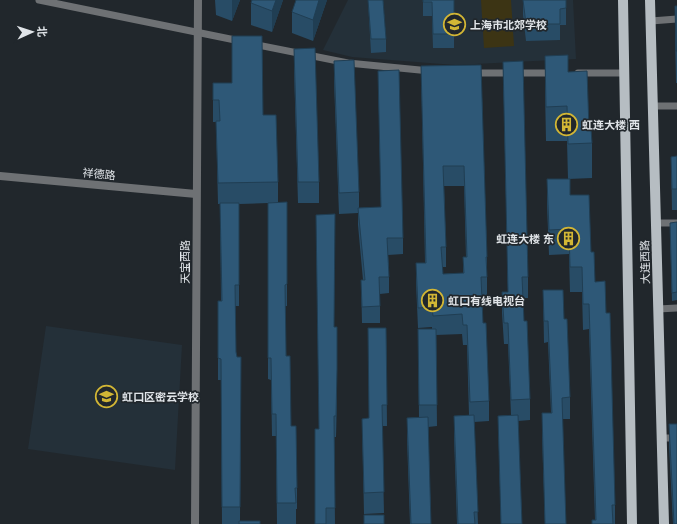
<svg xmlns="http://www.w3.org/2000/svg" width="677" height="524" font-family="'Noto Sans','Noto Sans SC',sans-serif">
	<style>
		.built { fill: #243039 }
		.green { fill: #3c3414 }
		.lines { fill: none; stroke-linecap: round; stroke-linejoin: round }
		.service { stroke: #6e7174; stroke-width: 7 }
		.minor { stroke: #6e7174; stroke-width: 8 }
		.primary { stroke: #b6bdc2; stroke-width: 10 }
		.wall { fill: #284c66; fill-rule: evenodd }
		.shaded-wall { fill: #203e53 }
		.building { fill: #2e5877; stroke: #203e53; fill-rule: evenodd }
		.labels { text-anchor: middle; stroke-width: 3.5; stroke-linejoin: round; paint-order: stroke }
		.poi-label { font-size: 11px; font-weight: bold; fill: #e0e4e8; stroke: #21272c; text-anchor: start }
		.street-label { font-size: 11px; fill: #e0e4e8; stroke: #21272c }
	</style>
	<rect width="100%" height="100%" fill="#21272c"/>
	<path class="built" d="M348 0H573L576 59 455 65 352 57 323 50Z
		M46 326 182 345 175 470 28 449Z"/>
	<path class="green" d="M481 0H511L514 46 484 48Z"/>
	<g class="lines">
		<path class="service" d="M39 0 240 41
			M651 21 677 19
			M253 44 348 63 430 71
			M472 73H554
			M578 73H624
			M653 106H677
			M656 223H677
			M658 309 677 308
			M662 438H677"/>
		<path class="minor" d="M0 176 196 194
			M195 524 198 0"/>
		<path class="primary" d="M623 0 632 524
			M650 0 664 524"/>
	</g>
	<path class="wall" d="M215 0H240L232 21 216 15Z
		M252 0H283L272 32 251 25V3Z
		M327 0 313 41 292 33V12Z
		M368 0H383L386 39V52L371 53Z
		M423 0H454V48H433L432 16H423Z
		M523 0H566V25H560V40L526 41 523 15Z
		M675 6H677V83H676L675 38Z
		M294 49 319 182V203H298L294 70Z
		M545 56 568 72 589 129 592 143V178L568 179 567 141H546L545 91Z
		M334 61 359 192V208L381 207 378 71 403 238V254L388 255 389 277V293L380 294V323H362L361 280H363L358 225V213L339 214 334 82Z
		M503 62 528 277V298H523L524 321 530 399V420L518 421 522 524H501L498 416 511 415 508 344H504L502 313V292H508Z
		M481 65 487 257V297H482L483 323 489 401V421L474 422 478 524H457L454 437V416L469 415 467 345H463L462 334 436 335 437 426 428 427 431 524H410L407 439V418L419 417 418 329H432V327L418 328 416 283V263H425L421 66ZM444 186H464L466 257H463V273L443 274 442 267H446V247Z
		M213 83 263 115 278 182V203L287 202V306H285L286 351 291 426 297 488V509H296V524H277L276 436H272L271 380 268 379V203L239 204V306H235L236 352 237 357H241L240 521 260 524H222L221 380H218V322L221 301 220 204H218L216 122H213Z
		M677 156V210H672L671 157Z
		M547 179 570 195 591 252 595 282 606 313 615 505V524H592L595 520 589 329 583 330 582 292H570L569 254 549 255 547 205Z
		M677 222V300L672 301 670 231Z
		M543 290 564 319 570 397V419H562L566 524H545L542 434V413H551L548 342 544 343Z
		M334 327 337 390 336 437H334L335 524H315Z
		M386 328 387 426H382L384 513 364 514 362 419 369 418Z
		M669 424 677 524H673L669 445Z"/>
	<path class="shaded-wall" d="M232 0H240L232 21Z
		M276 0H283L272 32V11Z
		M319 0H327L313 41V20Z
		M337 369V390L336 437V416Z"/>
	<path class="building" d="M252 0H276L272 11 251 3Z
		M296 0H319L313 20 292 12Z
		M368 0H383L386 39H371Z
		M423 0H454V34H433L432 2H423Z
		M523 0H566V8L560 9V24H526Z
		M675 6H677V51H676Z
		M232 36H262L263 115H276L278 182 218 183 216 121H220L219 100H213V83H232Z
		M315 48 319 182H298L294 49Z
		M568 55V72L587 71 589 129H591L592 143 568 144 567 106 546 107 545 56Z
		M354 60 359 192 339 193 334 61Z
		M523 61 528 277H522L524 321H527L530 399 511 400 508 323H504L502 292H508L503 62Z
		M481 65 487 257H486L487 277H481L483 323H486L489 401 470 402 467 325H463L462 314 433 316 432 307 418 308 416 263H426L421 66ZM443 166H464L467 257H463L464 273 443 274 441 247H446Z
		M399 70 403 238H387L389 277H379L380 306 362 307 361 280H365L358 208 381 207 378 71Z
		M677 156V189H672L671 157Z
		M547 179H570V195H589L591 252H594L595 282 605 281 606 313H610L615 505H612L613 524H592V520H596L589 304H583L582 267H570L569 229 549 230Z
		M287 202V284L285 285 286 351V356H290L291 426H296L297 488H295L296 503H277L276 414H272L271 358H268V203Z
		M220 203H239V285H235L236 352 237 357H241L240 507H222L221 359 218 358V301H222Z
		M335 214 334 327H337V369L336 416H334L335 508H326V524H315V429H319L316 215Z
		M677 222V292L672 293 670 223Z
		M543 290H563L564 319H567L570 397 562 398 566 524H545L542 413H552L548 321H544Z
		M368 328H386L387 405H382L384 492 364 493 362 419 369 418Z
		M418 329H436L437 405H419Z
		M474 415 478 512H474L475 524H458L454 416Z
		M518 415 522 524H501L498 416Z
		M428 417 431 524H411L407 418Z
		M669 424H677V524H674Z
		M364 515H384V524H364Z
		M239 521H260V524H239Z"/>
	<defs>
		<symbol id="school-ring" viewBox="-11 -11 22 22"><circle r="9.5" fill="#21272c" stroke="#d2b635" stroke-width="1.5"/><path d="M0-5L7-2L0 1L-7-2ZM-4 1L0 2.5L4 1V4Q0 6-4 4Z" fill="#d2b635"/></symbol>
		<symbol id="building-ring" viewBox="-11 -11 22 22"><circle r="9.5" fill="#21272c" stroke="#d2b635" stroke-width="1.5"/><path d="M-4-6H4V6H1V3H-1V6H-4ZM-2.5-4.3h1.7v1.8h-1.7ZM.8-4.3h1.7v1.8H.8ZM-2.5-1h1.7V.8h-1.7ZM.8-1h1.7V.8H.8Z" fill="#d2b635"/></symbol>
	</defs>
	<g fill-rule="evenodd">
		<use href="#school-ring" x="442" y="12" width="25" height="25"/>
		<use href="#building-ring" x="554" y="112" width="25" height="25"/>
		<use href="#building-ring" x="556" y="226" width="25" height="25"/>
		<use href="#building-ring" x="420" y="288" width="25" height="25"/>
		<use href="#school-ring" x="94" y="384" width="25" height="25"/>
	</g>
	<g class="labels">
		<g class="poi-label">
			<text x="470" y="29">上海市北郊学校</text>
			<text x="582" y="129">虹连大楼 西</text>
			<text x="554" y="243" text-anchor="end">虹连大楼 东</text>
			<text x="448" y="305">虹口有线电视台</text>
			<text x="122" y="401">虹口区密云学校</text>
		</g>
		<g class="street-label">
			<text transform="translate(99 174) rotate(5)" y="4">祥德路</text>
			<text transform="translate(185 262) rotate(-90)" y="4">天宝西路</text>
			<text transform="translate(645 262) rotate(-91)" y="4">大连西路</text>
		</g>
	</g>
	<g transform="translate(32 32) rotate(87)" stroke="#21272c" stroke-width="3" paint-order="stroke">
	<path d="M0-3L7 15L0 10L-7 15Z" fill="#e0e4e8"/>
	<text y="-6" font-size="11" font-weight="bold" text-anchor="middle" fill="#e0e4e8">北</text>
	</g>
</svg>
